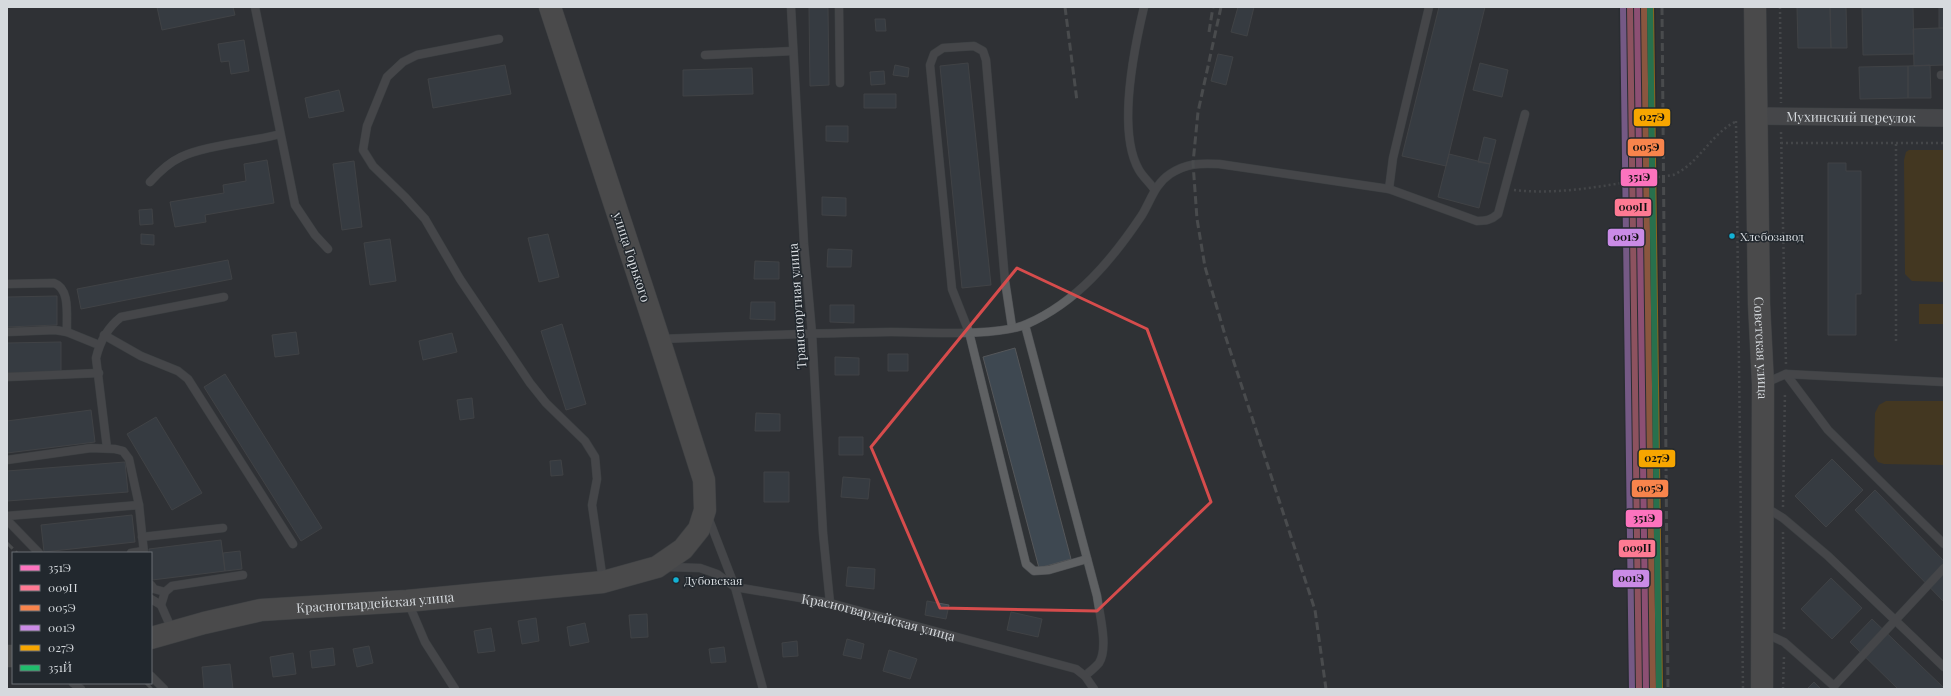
<svg xmlns="http://www.w3.org/2000/svg" width="1951" height="696" font-family="'Playfair Display',serif">
	<style>
		.green { fill: #5b3f0b }
		.building { fill: #3e4851; stroke: #55575a }
		.lines { fill: none; stroke-linecap: round; stroke-linejoin: round }
		.service-casing { stroke: #4d5053; stroke-width: 9 }
		.minor-casing { stroke: #4d5053; stroke-width: 18 }
		.primary-casing { stroke: #4d5053; stroke-width: 23 }
		.path { stroke: #5d5f62; stroke-width: 2.5; stroke-dasharray: 2 3; stroke-linecap: butt }
		.service { stroke: #5f6163; stroke-width: 8 }
		.minor { stroke: #5f6163; stroke-width: 17 }
		.primary { stroke: #6a6866; stroke-width: 22 }
		.rail { stroke: #686a6c; stroke-width: 3; stroke-dasharray: 8 4; stroke-linecap: butt }
		.rail-1-casing { stroke: #22282e; stroke-width: 9 }
		.rail-2-casing { stroke: #22282e; stroke-width: 9 }
		.rail-3-casing { stroke: #22282e; stroke-width: 9 }
		.rail-4-casing { stroke: #22282e; stroke-width: 9 }
		.rail-5-casing { stroke: #22282e; stroke-width: 9 }
		.rail-6-casing { stroke: #22282e; stroke-width: 9 }
		.rail-1 { stroke: #fc73be; stroke-width: 6 }
		.rail-2 { stroke: #fe7a93; stroke-width: 6 }
		.rail-3 { stroke: #f8844c; stroke-width: 6 }
		.rail-4 { stroke: #ca8be6; stroke-width: 6 }
		.rail-5 { stroke: #f7a600; stroke-width: 6 }
		.rail-6 { stroke: #20bc6c; stroke-width: 6 }
		.marked { fill: none; stroke: #d64c4c; stroke-width: 3; stroke-linejoin: round }
		.bus-dot { fill: #13b2d5; stroke: #22282e; stroke-width: 1.5 }
		.labels { text-anchor: middle; stroke-width: 3; stroke-linejoin: round; paint-order: stroke }
		.bus-label { font-size: 12px; fill: #d6dade; stroke: #22282e; text-anchor: start }
		.street-label { font-size: 13px; fill: #d6dade; stroke: #22282e }
		.line-badge { stroke: #22282e; stroke-width: 1.5 }
		.pale-badge-label { font-size: 11px; text-anchor: middle; font-weight: bold; fill: #111 }
	</style>
	<rect width="100%" height="100%" fill="#2f3235"/>
	<path class="green" d="M1909 150H1944V282L1912 281 1905 274 1904 160 1906 152Z
		M1919 304H1944V324H1919Z
		M1886 401H1944V465L1884 464 1878 462 1874 456 1875 413 1879 405Z"/>
	<path class="building" d="M157 7H233L235 15 162 30Z
		M1238 7H1254L1247 36 1231 32Z
		M1439 7H1485L1446 166 1402 156Z
		M1797 7H1830L1831 48H1798Z
		M1830 7H1846L1847 48H1831Z
		M1862 7H1913L1914 54 1863 55Z
		M1939 7H1944V28H1939Z
		M809 8H828L829 85 810 86Z
		M875 19H885L886 31H876Z
		M1939 28H1944V65L1914 66 1913 29Z
		M244 40 249 71 231 74 229 61 221 62 218 44Z
		M1218 54 1233 57 1226 85 1211 81Z
		M968 63 991 285 962 288 940 66Z
		M1480 63 1508 70 1502 97 1473 90Z
		M505 65 511 94 433 108 428 79Z
		M895 65 909 68 908 77 893 75Z
		M1930 65 1931 98H1908V66Z
		M1908 66V98L1860 99 1859 67Z
		M752 68 753 94 683 96V70Z
		M884 71 885 84 871 85 870 72Z
		M339 90 344 111 309 118 305 98Z
		M864 94H896V108H864Z
		M826 126H848V142L826 141Z
		M1484 137 1496 140 1490 164 1478 162Z
		M1449 154 1490 164 1479 208 1438 197Z
		M267 160 274 203 205 215 206 222 175 227 170 202 224 193 223 185 246 181 244 164Z
		M354 161 362 227 342 230 333 164Z
		M1828 163H1846V171H1861V294H1856V335H1828Z
		M822 197 846 198V216L822 215Z
		M152 209 153 224 140 225 139 210Z
		M141 234 154 235V245L141 244Z
		M548 234 559 277 539 282 528 238Z
		M390 239 396 281 370 285 364 243Z
		M828 249 852 250 851 267H827Z
		M228 260 232 279 81 309 77 289Z
		M755 261 779 262V279H754Z
		M57 296V325L7 327V297Z
		M751 302H775V320L750 319Z
		M830 305H854V323L830 322Z
		M562 324 586 404 566 410 541 331Z
		M296 332 299 354 275 357 272 335Z
		M452 333 457 352 423 360 419 341Z
		M61 342V372L7 373V343Z
		M1015 348 1071 559 1039 568 983 357Z
		M888 354H908V371H888Z
		M835 357 859 358V375H835Z
		M225 374 322 528 301 541 204 387Z
		M472 398 474 418 460 420 457 400Z
		M91 410 95 442 7 453V421Z
		M756 413 780 414V431H755Z
		M156 417 202 493 172 510 127 434Z
		M839 437H863V455H839Z
		M1832 459 1863 490 1826 527 1795 496Z
		M561 460 563 475 551 476 550 461Z
		M125 462 128 492 7 501V471Z
		M764 472H789V502H764Z
		M843 477 870 479 868 499 841 497Z
		M1875 490 1944 561V602L1855 510Z
		M132 515 135 542 44 552 41 525Z
		M221 540 225 571 152 580 151 553H149V549Z
		M240 551 242 569 225 571 223 553Z
		M848 567 875 569 874 589 846 586Z
		M1831 578 1862 608 1832 639 1801 609Z
		M927 601 949 605 946 619 925 615Z
		M1011 612 1042 619 1038 637 1007 630Z
		M647 614 648 637 631 638 629 615Z
		M536 618 539 641 522 644 518 621Z
		M1872 619 1944 688V689H1898L1850 642Z
		M585 623 589 642 570 646 567 627Z
		M491 628 495 651 478 653 474 631Z
		M847 639 864 644 861 659 843 655Z
		M797 641 798 656 783 657 782 643Z
		M369 646 373 663 357 667 353 649Z
		M724 647 726 662 711 663 709 649Z
		M333 648 335 665 312 668 310 651Z
		M889 650 917 659 910 679 883 671Z
		M293 653 296 674 273 677 270 657Z
		M230 664 233 689H204L202 667Z
		M1814 682 1821 689H1807Z"/>
	<g class="lines">
		<defs>
			<g id="service">
				<path d="M255 7 295 205 315 235 328 249"/>
				<path d="M791 7 804 244 812 333 823 533 830 603"/>
				<path d="M839 7 840 83"/>
				<path d="M1144 7C1134 49 1117 132 1139 170 1143 177 1150 183 1154 189"/>
				<path d="M499 39 417 55 403 62 387 77 367 126 363 150 373 166 405 197 425 219 460 279 530 383 546 403 585 441 595 457 597 479 592 505 603 581"/>
				<path d="M705 55 793 51"/>
				<path d="M1941 75H1944"/>
				<path d="M150 182C159 172 168 163 181 157 206 145 252 142 280 134"/>
				<path d="M1389 189 1393 158 1429 7"/>
				<path d="M7 284 54 283C71 289 66 317 67 332"/>
				<path d="M1025 325 1097 596C1099 612 1109 648 1099 663 1095 668 1089 672 1085 676"/>
				<path d="M1012 327 1005 281 986 60 983 51 974 46 943 48 934 54 930 65 952 289 969 332 1026 564 1034 571 1049 570 1087 559"/>
				<path d="M7 332 55 330 67 332 99 345"/>
				<path d="M104 335 141 356 178 371 188 379 293 544"/>
				<path d="M660 339C737 336 814 333 891 332 925 332 997 337 1027 324 1077 302 1112 260 1142 215 1151 200 1155 184 1170 174 1187 163 1200 163 1219 164L1389 189 1477 221C1486 221 1491 220 1498 214L1525 114"/>
				<path d="M1786 374 1828 430 1944 544"/>
				<path d="M7 377 99 373"/>
				<path d="M1765 383 1786 374 1944 382"/>
				<path d="M107 448 96 358C100 341 107 328 121 317L224 297"/>
				<path d="M7 460 91 448 115 449 123 451 129 459 139 505 144 553"/>
				<path d="M1765 507 1783 518 1828 556 1944 667"/>
				<path d="M7 516 139 505"/>
				<path d="M708 517 735 587 763 689"/>
				<path d="M7 520 39 553"/>
				<path d="M142 537 223 528"/>
				<path d="M131 553 143 551"/>
				<path id="s1" d="M667 567 700 568 717 574 735 587 830 603 1076 669 1085 676 1094 689"/>
				<path d="M151 585 154 589 165 592"/>
				<path d="M151 599 161 605"/>
				<path d="M408 602 425 642 455 689"/>
				<path d="M172 630 161 605 165 592 172 586 243 575"/>
				<path d="M1764 633 1784 642 1834 686 1944 568"/>
				<path d="M151 676 164 689"/>
				<path d="M73 683 81 689"/>
			</g>
			<g id="minor">
				<path id="s2" d="M1758 116 1944 118"/>
			</g>
			<g id="primary">
				<path id="s3" d="M1755 7 1759 304 1763 384 1762 689"/>
				<path id="s4" d="M151 638 204 623 261 610 407 601 603 582 657 567 683 549 699 529 705 510 704 480 659 339 550 7"/>
				<path d="M7 656H13"/>
			</g>
		</defs>
		<use href="#service" class="service-casing"/>
		<use href="#minor" class="minor-casing"/>
		<use href="#primary" class="primary-casing"/>
		<path class="path" d="M1780 7 1781 103
			M1736 121 1743 689
			M1781 132 1786 365
			M1781 143H1944
			M1896 144V341
			M1514 190C1567 196 1620 182 1673 175 1699 164 1711 133 1737 121
			M1783 507 1785 392
			M1783 532 1784 631
			M1783 689 1784 656"/>
		<use href="#service" class="service"/>
		<use href="#minor" class="minor"/>
		<use href="#primary" class="primary"/>
		<path class="rail" d="M1065 7 1077 101
			M1221 7 1198 112 1193 163 1197 219 1205 267 1225 335 1315 610 1326 689
			M1662 7 1668 689
			M1209 32 1213 7
			M7 543 17 553
			M146 683 152 689"/>
		<defs>
			<path id="rail-1" d="M1637 7 1646 689"/>
			<path id="rail-2" d="M1630 7 1639 689"/>
			<path id="rail-3" d="M1644 7 1653 689"/>
			<path id="rail-4" d="M1623 7 1632 689"/>
			<path id="rail-5" d="M1651 7 1660 689"/>
			<path id="rail-6" d="M1650 7 1659 689"/>
		</defs>
		<use href="#rail-1" class="rail-1-casing"/>
		<use href="#rail-2" class="rail-2-casing"/>
		<use href="#rail-3" class="rail-3-casing"/>
		<use href="#rail-4" class="rail-4-casing"/>
		<use href="#rail-5" class="rail-5-casing"/>
		<use href="#rail-6" class="rail-6-casing"/>
		<use href="#rail-1" class="rail-1"/>
		<use href="#rail-2" class="rail-2"/>
		<use href="#rail-3" class="rail-3"/>
		<use href="#rail-4" class="rail-4"/>
		<use href="#rail-5" class="rail-5"/>
		<use href="#rail-6" class="rail-6"/>
	</g>
	<path d="M0 0H1951V696H0ZM1017 268 1147 329 1211 502 1097 611 940 608 871 447Z" fill="#2f3235" fill-opacity=".55" fill-rule="evenodd"/>
	<path class="marked" d="M1017 268 1147 329 1211 502 1097 611 940 608 871 447Z"/>
	<g class="bus-dot">
		<circle cx="1732" cy="236" r="3.5"/>
		<circle cx="676" cy="580" r="3.5"/>
	</g>
	<g class="labels">
		<g class="bus-label">
			<text x="1740" y="241">Хлебозавод</text>
			<text x="684" y="585">Дубовская</text>
		</g>
		<g class="street-label">
			<text dy="5" stroke="none"><textPath href="#s2" startOffset="93">Мухинский переулок</textPath></text>
			<text transform="translate(632 257) rotate(72)" y="5">улица Горького</text>
			<text transform="translate(797 306) rotate(-94)" y="5">Транспортная улица</text>
			<text dy="5" stroke="none"><textPath href="#s3" startOffset="341">Советская улица</textPath></text>
			<text dy="5" stroke="none"><textPath href="#s4" startOffset="228">Красногвардейская улица</textPath></text>
			<text dy="5" stroke="none"><textPath href="#s1" startOffset="220">Красногвардейская улица</textPath></text>
		</g>
	</g>
	<g class="line-badge">
		<rect x="1633" y="108" width="38" height="19" rx="4" fill="#f7a600"/>
		<rect x="1627" y="138" width="38" height="19" rx="4" fill="#f8844c"/>
		<rect x="1620" y="168" width="38" height="19" rx="4" fill="#fc73be"/>
		<rect x="1614" y="198" width="38" height="19" rx="4" fill="#fe7a93"/>
		<rect x="1607" y="228" width="38" height="19" rx="4" fill="#ca8be6"/>
		<rect x="1638" y="449" width="38" height="19" rx="4" fill="#f7a600"/>
		<rect x="1631" y="479" width="38" height="19" rx="4" fill="#f8844c"/>
		<rect x="1625" y="509" width="38" height="19" rx="4" fill="#fc73be"/>
		<rect x="1618" y="539" width="38" height="19" rx="4" fill="#fe7a93"/>
		<rect x="1612" y="569" width="38" height="19" rx="4" fill="#ca8be6"/>
	</g>
	<g class="pale-badge-label">
		<text x="1652" y="121">027Э</text>
		<text x="1646" y="151">005Э</text>
		<text x="1639" y="181">351Э</text>
		<text x="1633" y="211">009Н</text>
		<text x="1626" y="241">001Э</text>
		<text x="1657" y="462">027Э</text>
		<text x="1650" y="492">005Э</text>
		<text x="1644" y="522">351Э</text>
		<text x="1637" y="552">009Н</text>
		<text x="1631" y="582">001Э</text>
	</g>
	<rect width="1951" height="696" fill="none" stroke="#d6dade" stroke-width="16"/>
	<rect x="12" y="552" width="140" height="132" fill="#22282e" stroke="#6a6f74"/>
	<rect x="20" y="565" width="20" height="6" fill="#fc73be" stroke="#6a6f74"/>
	<text x="48" y="572" font-size="12" fill="#d6dade">351Э</text>
	<rect x="20" y="585" width="20" height="6" fill="#fe7a93" stroke="#6a6f74"/>
	<text x="48" y="592" font-size="12" fill="#d6dade">009Н</text>
	<rect x="20" y="605" width="20" height="6" fill="#f8844c" stroke="#6a6f74"/>
	<text x="48" y="612" font-size="12" fill="#d6dade">005Э</text>
	<rect x="20" y="625" width="20" height="6" fill="#ca8be6" stroke="#6a6f74"/>
	<text x="48" y="632" font-size="12" fill="#d6dade">001Э</text>
	<rect x="20" y="645" width="20" height="6" fill="#f7a600" stroke="#6a6f74"/>
	<text x="48" y="652" font-size="12" fill="#d6dade">027Э</text>
	<rect x="20" y="665" width="20" height="6" fill="#20bc6c" stroke="#6a6f74"/>
	<text x="48" y="672" font-size="12" fill="#d6dade">351Й</text>
</svg>
